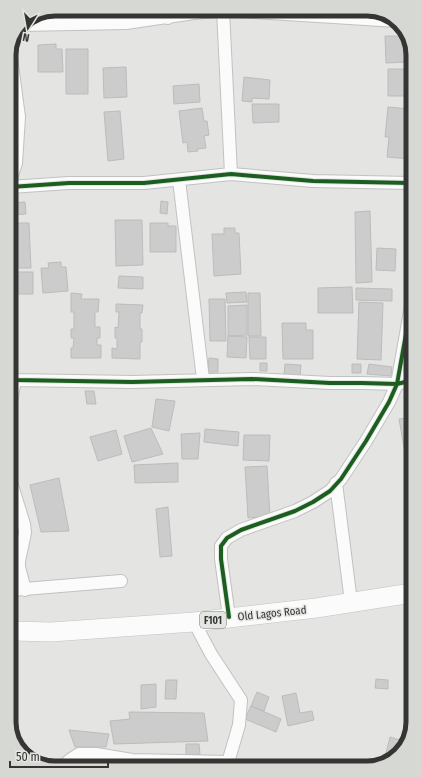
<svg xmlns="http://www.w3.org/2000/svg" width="422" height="777" font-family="'Fira Sans Condensed',sans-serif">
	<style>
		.building { fill: #cbcccb; stroke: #bbbdbb }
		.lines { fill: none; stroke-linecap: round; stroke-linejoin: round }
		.minor-casing { stroke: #c1c2c0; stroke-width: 14 }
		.primary-casing { stroke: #c1c2c0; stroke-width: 20 }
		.minor { stroke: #fbfbfb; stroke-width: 12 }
		.primary { stroke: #fbfbfb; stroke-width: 19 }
		.cycleway-casing { stroke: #e4e6e2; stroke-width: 6 }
		.cycleway { stroke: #1b5e20; stroke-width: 4 }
		.labels { text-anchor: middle; stroke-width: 3; stroke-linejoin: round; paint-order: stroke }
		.shield { fill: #e4e6e2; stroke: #6a6b68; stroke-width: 1 }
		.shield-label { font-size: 10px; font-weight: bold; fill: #353634 }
		.street-label { font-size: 11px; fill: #353634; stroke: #e4e6e2 }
		.rim { fill: none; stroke: #353634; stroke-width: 5 }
	</style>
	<rect width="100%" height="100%" fill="#e4e5e3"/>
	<path class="building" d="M385 36H408V62L386 63Z
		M56 44V49H62L63 72H38V45Z
		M66 49H88V94H66Z
		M126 67 127 97 104 98 103 68Z
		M388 69H410V96H388Z
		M244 77 270 80 269 99 252 98V102L242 101Z
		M199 84 200 102 174 104 173 86Z
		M252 104H279V122L253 123Z
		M388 107 410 109V159L387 157 389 137H385Z
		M202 108 204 121H207L209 135 204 136 206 148 197 149 198 151 188 152 187 142 183 143 179 111Z
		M120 111 124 159 108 161 104 112Z
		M161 201 168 202 167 214 160 213Z
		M25 202 26 214 10 215V203Z
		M370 211 372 282 356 283 355 212Z
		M115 220H142L143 265 116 266Z
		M10 223H29L31 268H10Z
		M150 223H168V226H176V252H150Z
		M224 228H235V233H239L241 274 214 276 212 234H224Z
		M377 248 396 249 395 271 376 270Z
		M61 262V267H66L68 291 43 293 41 268H49L48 263Z
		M10 272H33V294H10Z
		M119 276 143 277V289L118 288Z
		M352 287 353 313H318V288Z
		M356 288 392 289V301L356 300Z
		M246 292 247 302 227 303 226 293Z
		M71 293 82 294 81 299H99L98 312H95V327H100V338H97V345H101V358H71V348H73L74 338H71V329H74V312H71Z
		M248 293H260L261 336H248Z
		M209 299H225L226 341H210Z
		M359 302 383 303 381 360 357 359Z
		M116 304 143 305 142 313H140V329H142V342H140V359L112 358V348L117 349V338H115V327L118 328 119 312H116Z
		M247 305V335L228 336V306Z
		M282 323H306V330H313V359H283Z
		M228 336 247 337 246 358 227 357Z
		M249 337H266V359H250Z
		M209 358 218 359V372H208Z
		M260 363H267V371H260Z
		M285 364 301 365 300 376 284 374Z
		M352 364H361V373H352Z
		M369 364 392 367 391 376 367 374Z
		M85 391H94L96 404H87Z
		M156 399 175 401 169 431 152 427Z
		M411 417 412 463 407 464 399 419Z
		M151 428 163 454 132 462 124 436Z
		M205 429 239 432 238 446 204 442Z
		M116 430 122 454 98 461 90 437Z
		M200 433 198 459H182L181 434Z
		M244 435H270L269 461 243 460Z
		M178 463V482L135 483 134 465Z
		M267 466 270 516 248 518 245 467Z
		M59 478 69 531 41 532 30 485Z
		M168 507 172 556 160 557 156 509Z
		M408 678H413V714L407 715 406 695H409Z
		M376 679 388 680V689L375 688Z
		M166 680H177L176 699H165Z
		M156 684V707L141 709V685Z
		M257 692 269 697 264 711 251 706Z
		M296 693 300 713 312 711 314 720 288 726 282 696Z
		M251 706 281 719 276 732 245 719Z
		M129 712 204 713 208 741 114 744 110 721 130 719Z
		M69 730 109 734 106 747H75Z
		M390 737 407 742 405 748 388 762 384 761Z
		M186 744H199L200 754 186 755Z"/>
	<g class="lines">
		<defs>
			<path id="minor" d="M154 9 168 18
				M223 10 231 174
				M21 25 126 23 194 13 223 10 397 21
				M10 178 12 175 16 163 19 117 10 50
				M179 180 203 379
				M10 187 69 183H144L231 174 313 181 410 183
				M11 379 15 380 132 382 252 379 330 383H362L397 384 405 382H411
				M11 402 15 380
				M11 482 24 524 25 533 19 561V567L25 590
				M336 483 351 602
				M12 590 121 581
				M229 617 221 559V546L227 538 241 530 295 511 313 502 330 491 341 479 366 441 389 402 397 384 411 306
				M194 622 211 654 241 700 239 725 227 766
				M61 768 71 759 79 754H96L132 760 229 762"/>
			<path id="primary" d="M12 631 51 632 194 622 316 608 412 593"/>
		</defs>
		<use href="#minor" class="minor-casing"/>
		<use href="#primary" class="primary-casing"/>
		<use href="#minor" class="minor"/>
		<use href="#primary" class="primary"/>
		<defs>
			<path id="cycleway" d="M10 187 69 183H144L231 174 313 181 410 183
				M11 379 15 380 132 382 252 379 330 383H362L397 384 405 382H411
				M229 617 221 559V546L227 538 241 530 295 511 313 502 330 491 341 479 366 441 389 402 397 384 411 306"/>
		</defs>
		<use href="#cycleway" class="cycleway-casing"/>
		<use href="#cycleway" class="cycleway"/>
	</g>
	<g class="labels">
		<rect class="shield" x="200" y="612" width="26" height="16" rx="3"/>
		<g class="shield-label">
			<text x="213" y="624">F101</text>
		</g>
		<g class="street-label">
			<text transform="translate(272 613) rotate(-6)" y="4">Old Lagos Road</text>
		</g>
	</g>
	<path d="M0 0H422V777H0ZM55 16H367A39 39 0 0 1 406 55V722A39 39 0 0 1 367 761H55A39 39 0 0 1 16 722V55A39 39 0 0 1 55 16Z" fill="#d6d8d4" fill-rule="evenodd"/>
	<path class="rim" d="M55 16H367A39 39 0 0 1 406 55V722A39 39 0 0 1 367 761H55A39 39 0 0 1 16 722V55A39 39 0 0 1 55 16Z"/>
	<g transform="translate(28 28) rotate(191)" stroke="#e4e6e2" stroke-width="3" paint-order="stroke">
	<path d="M0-3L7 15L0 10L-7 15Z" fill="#353634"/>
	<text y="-6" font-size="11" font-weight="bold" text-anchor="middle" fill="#353634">N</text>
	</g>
	<path d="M10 761v6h98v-6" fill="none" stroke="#353634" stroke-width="2"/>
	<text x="16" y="761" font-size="12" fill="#353634" stroke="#e4e6e2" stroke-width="3" paint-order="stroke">50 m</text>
</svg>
